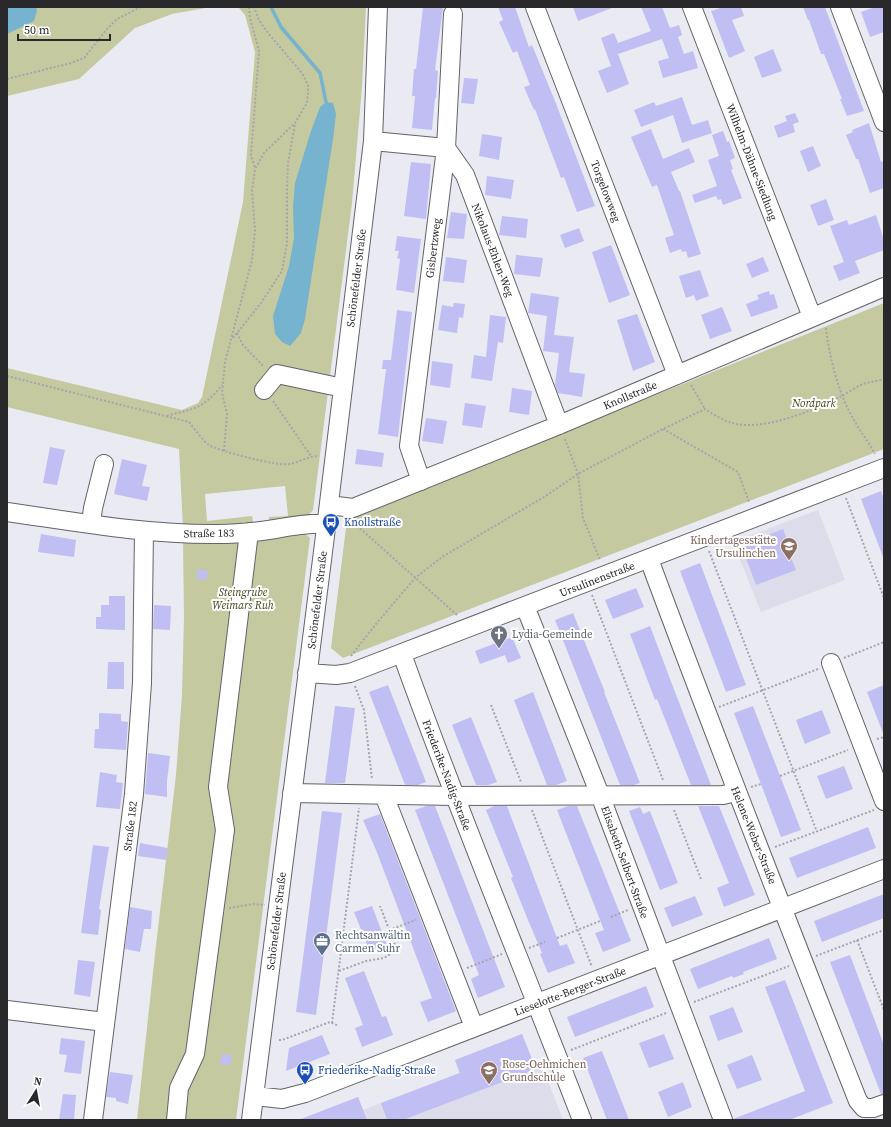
<svg xmlns="http://www.w3.org/2000/svg" width="891" height="1127" font-family="'Source Serif 4',serif">
	<style>
		.built { fill: #dcdcea }
		.green { fill: #c5c99f }
		.water { fill: #75b3ce }
		.lines { fill: none; stroke-linecap: round; stroke-linejoin: round }
		.stream { stroke: #75b3ce; stroke-width: 3.5 }
		.building { fill: #c1bef4 }
		.minor-casing { stroke: #63636a; stroke-width: 20 }
		.path { stroke: #a5a5ac; stroke-width: 2; stroke-dasharray: 2 2; stroke-linecap: butt }
		.minor { stroke: #fff; stroke-width: 18 }
		.labels { text-anchor: middle; stroke-width: 4; stroke-linejoin: round; paint-order: stroke }
		.street-label { font-size: 11px; fill: #29292c; stroke: #fff }
		.park-label { font-size: 11px; font-style: italic; fill: #3f4116; stroke: #fff }
		.transit-label { font-size: 11px; fill: #164399; stroke: #fff; text-anchor: start }
		.education-label { font-size: 11px; fill: #785e54; stroke: #fff; text-anchor: end }
		.worship-label { font-size: 11px; fill: #5b616d; stroke: #fff; text-anchor: start }
		.service-label { font-size: 11px; fill: #4e5e75; stroke: #fff; text-anchor: start }
	</style>
	<rect width="100%" height="100%" fill="#eaeaf3"/>
	<path class="built" d="M818 510 845 580 761 612 733 542Z
		M522 1034 527 1047 520 1050 536 1069 542 1066 563 1120H299L358 1097 363 1110 459 1073 455 1060Z"/>
	<path class="green" d="M7 7H211L172 14 135 28 79 79 7 96Z
		M238 7H366L362 87 352 203 313 510 304 520 270 525 269 517 288 516 285 486 205 494 207 521 252 516 254 527 183 528 179 449 7 407V368L182 410 198 403 202 397 243 202 255 52 245 15Z
		M884 303V449L343 658 331 648 346 528 356 515Z
		M302 531 310 538 236 1120H137L155 954 176 775 182 695 184 617 183 540Z"/>
	<path class="water" d="M7 7H36L37 11 34 21 7 34Z
		M326 102 333 103 336 114 333 139 305 319 301 333 290 346 282 342 275 334 273 316 289 266 294 238 293 207 295 183 311 131 320 107Z"/>
	<g class="lines">
		<path class="stream" d="M271 7 281 27 320 73 326 102"/>
	</g>
	<path class="building" d="M423 7H443L435 70 438 71 436 98H435L432 130 412 128 415 96H412L414 69H416Z
		M498 7H515L529 47 532 45 555 101 595 206 577 212 564 177 561 178 535 109 534 110 524 87 530 85 517 51 513 53 499 22 503 20Z
		M573 7H612V8L578 21Z
		M641 7H662L670 28 679 25 682 35 678 37 684 54 693 51 698 68 663 78 658 61 669 58 662 39 618 54 629 84 607 93 598 71 611 66 601 38 614 33 618 43 651 31Z
		M723 7H741L744 16 732 20 745 51 729 58 711 11Z
		M803 7H825L864 111 847 116 840 99H842L824 54H821L809 20H808Z
		M875 7H884V32L870 37 861 12Z
		M773 49 782 71 762 78 754 57Z
		M464 78 478 79 474 104 461 103Z
		M682 97 692 125 708 120 712 133 682 143 673 115 641 127 634 110 654 102 656 106Z
		M795 113 799 122 793 124 795 132 778 138 774 126 787 121 785 116Z
		M869 123 881 162 884 161V188L870 193 858 159H856L846 135 853 132 852 130Z
		M651 129 663 159 689 148 695 162 671 172 679 191H680L701 254 688 258 686 251 682 252 681 249 670 253 665 238 674 235 657 185 652 187 631 137Z
		M723 131 727 142 729 141 735 158 730 160 733 169 731 170 742 198 723 205 721 199 718 200 716 196 695 203 692 195 717 186 708 160 719 156 712 135Z
		M482 134 502 137 499 160 479 156Z
		M813 146 821 166 808 172 800 151Z
		M411 162 431 164 426 219 404 216Z
		M487 176 514 180 511 199 485 195Z
		M826 199 834 220 818 226 810 205Z
		M451 212 467 214 464 239 447 238Z
		M876 215 884 240V250L855 261 860 273 839 281 833 266 844 262 830 226 847 220 849 225Z
		M502 216 528 219 526 238 499 235Z
		M579 228 584 241 565 248 560 235Z
		M397 236 421 239 414 293 396 290 400 259 397 258 399 251H395Z
		M611 245 630 295 609 303 592 252Z
		M516 255 543 258 540 277 514 274Z
		M446 257 467 260 464 283 443 281Z
		M763 257 769 271 752 278 746 264Z
		M700 270 709 296 696 301 694 295 686 298 679 276Z
		M769 291 770 295 774 294 778 308 751 317 746 304 759 299 757 295Z
		M531 293 559 297 554 335 574 337 569 372 585 374 582 397 558 393 555 385 559 353 543 351 547 316 528 313Z
		M454 303 465 304 463 318 459 317 457 333 438 330 442 305 453 307Z
		M722 307 732 331 710 339 701 315Z
		M397 310 412 312 398 437 378 434 386 369H382L383 360H391Z
		M637 314 655 362 633 371 617 320Z
		M490 315 506 317 503 343 498 342 492 381 471 378 474 355 486 357Z
		M432 361 453 364 450 388 430 385Z
		M512 388 532 391 529 415 509 412Z
		M465 403 486 406 482 428 462 425Z
		M426 418 447 421 443 444 422 441Z
		M50 447 65 450 57 485 43 483Z
		M357 449 384 453 382 467 355 464Z
		M122 459 147 465 142 486 150 487 147 501 114 494Z
		M881 491 884 500 883 557 861 499Z
		M783 529 788 542 785 543 796 570 756 585 741 545Z
		M41 534 76 540 74 557 38 552Z
		M700 563 746 685 726 692 680 571Z
		M198 569 208 571 206 580 196 578Z
		M636 588 644 607 613 619 605 600Z
		M109 596H125V630L96 629V617H101V605H109Z
		M154 605 171 606 170 630 153 629Z
		M573 613 605 692H604L640 783 634 785H620L555 620Z
		M650 626 675 692 711 785H691L657 699 655 700 630 634Z
		M512 637 521 658 508 663 505 655 480 664 475 651Z
		M108 662H124V689H107Z
		M388 685 426 782 418 785H405L369 692Z
		M884 685V733H883L867 692Z
		M533 692 567 781 556 785H547L514 700Z
		M335 706 355 708 345 783H325Z
		M753 706 801 830 781 837 734 713Z
		M822 710 831 733 805 744 796 720Z
		M99 713 121 714V721L128 722 126 750 94 748 95 729H99Z
		M471 717 497 782 488 785H476L452 725Z
		M148 753 170 756 167 781V797L145 794Z
		M844 766 853 789 826 799 817 776Z
		M100 772 117 775 116 782 123 783 120 809 96 807Z
		M426 806H435L505 987 478 998 471 979 479 975 415 810Z
		M494 806H507L560 946 567 944 575 963 548 973 540 954 542 953 528 920 511 878 513 877 486 810Z
		M568 806H577L631 941 603 952 595 933 604 930 557 810Z
		M698 806H719L755 895 724 907 717 888 729 883Z
		M640 807 643 814 650 811 678 883 660 890 629 811Z
		M322 811 342 813 316 1015 296 1012Z
		M380 814 456 1011 428 1022 420 1002 432 998 376 850 363 820Z
		M868 827 876 848 797 878 789 858Z
		M140 843 168 848 166 860 138 856Z
		M93 845 109 847 99 909 101 910 98 935 81 933Z
		M884 894V918L822 942 814 921Z
		M695 896 703 915 672 927 664 908Z
		M372 906 387 945 370 952 354 912Z
		M130 907 152 911 151 929H144L140 952 125 949Z
		M769 938 777 959 743 972 744 974 733 978 732 976 698 989 690 969Z
		M850 955 884 1045V1094H881L830 962Z
		M78 960 95 962 90 997 74 994Z
		M364 971 382 1017 386 1016 393 1035 362 1047 355 1028 363 1025 345 978Z
		M785 980 833 1103 789 1120H733V1119L805 1091 765 987Z
		M646 986 654 1007 575 1037 567 1017Z
		M733 1007 743 1032 718 1041 709 1016Z
		M522 1034 536 1069 403 1120H387L381 1103 460 1073 455 1060Z
		M664 1034 674 1059 649 1068 639 1043Z
		M322 1035 330 1054 286 1071 289 1048Z
		M61 1038 85 1041 81 1074 64 1072 67 1055 59 1054Z
		M602 1051 629 1120H607L583 1058Z
		M222 1054 232 1055 230 1065 220 1064Z
		M752 1055 762 1080 737 1089 727 1065Z
		M110 1072 133 1075 128 1104 116 1101V1098L106 1097Z
		M683 1082 692 1107 668 1117 658 1092Z
		M63 1094 76 1095 74 1120H59Z
		M358 1097 367 1120H301V1119Z"/>
	<g class="lines">
		<defs>
			<path id="minor" d="M535 7 677 375
				M692 7 812 317
				M840 7 884 122
				M373 141 446 148 465 175 559 425
				M264 390 277 374 343 388
				M421 481 409 446 446 148 453 14
				M329 505 353 508 559 425 884 287
				M7 512C77 522 147 535 218 534 237 534 256 532 275 529 292 526 309 523 326 524
				M91 524 93 508 104 464
				M649 559C716 740 787 921 858 1101L864 1108H873L884 1104
				M525 606 600 795 723 1120
				M402 654C458 811 522 964 582 1120
				M831 663 884 801
				M307 673 336 675 350 673 884 468
				M292 793 454 796 723 795 736 792
				M384 795 474 1027
				M7 1010 105 1022
				M254 1096 282 1099 305 1093 884 869
				M93 1120 134 794 142 683 144 531
				M176 1120 179 1088 195 1054 225 830 218 787 249 532
				M251 1120 325 536 373 141 378 7"/>
		</defs>
		<use href="#minor" class="minor-casing"/>
		<path class="path" d="M249 7 250 18 259 51 251 155 255 168
			M7 79 71 63 84 58 106 30 117 19 141 7
			M826 328C829 356 839 396 854 420 860 432 869 442 875 454
			M237 333 243 345 264 367
			M233 338 261 303 282 271 287 243V188L288 163 295 124
			M7 376 189 422C194 428 203 441 209 445 219 451 279 467 290 464 300 462 308 456 319 456
			M691 385 705 409
			M273 401 311 456
			M167 416C175 413 184 412 192 409 205 405 214 395 222 385
			M663 429 738 472 749 502
			M565 439 578 474 583 518 600 560
			M224 451 227 414 222 393 225 362 252 260 255 230 252 191 255 169 264 153 295 123 307 103 308 94V85L302 73 268 33 259 20 254 7
			M846 498 884 598
			M354 523 457 615
			M709 551 817 832
			M592 595 663 780
			M351 656 376 624 415 578 442 557 544 497 578 474 663 429 705 409C713 414 722 420 732 423 763 432 814 410 842 396 849 392 856 387 863 384 870 382 877 381 884 379
			M844 658 884 642
			M355 686 364 710 372 779
			M491 705 521 782
			M719 707 818 669
			M877 739 884 737
			M780 776 848 750
			M751 787 761 784
			M532 810 592 967
			M674 810 701 879
			M775 847 874 810
			M229 908 254 904 265 905
			M611 917 628 910
			M389 930 416 920
			M557 938 600 921
			M857 940 884 1010
			M529 948 545 942
			M816 956 884 930
			M467 968 502 954
			M339 971 366 961 384 958 397 950 380 906
			M694 1002 789 966
			M332 1023 359 808
			M279 1040H282L330 1022 339 1026
			M571 1050 666 1013"/>
		<use href="#minor" class="minor"/>
	</g>
	<defs>
		<symbol id="bus-pin" viewBox="-11 -11 22 30"><path d="M0 17L-7.5 6A9.5 9.5 0 1 1 7.5 6Z" fill="#1a4fb4" stroke="#fff"/><path d="M-5-6H5V4H4V6H2V4H-2V6H-4V4H-5ZM-3.5-4V0h7V-4ZM-3.5 1.2v1.5H-2V1.2ZM2 1.2v1.5H3.5V1.2Z" fill="#fff"/></symbol>
		<symbol id="school-pin" viewBox="-11 -11 22 30"><path d="M0 17L-7.5 6A9.5 9.5 0 1 1 7.5 6Z" fill="#8d6e63" stroke="#fff"/><path d="M0-5L7-2L0 1L-7-2ZM-4 1L0 2.5L4 1V4Q0 6-4 4Z" fill="#fff"/></symbol>
		<symbol id="church-pin" viewBox="-11 -11 22 30"><path d="M0 17L-7.5 6A9.5 9.5 0 1 1 7.5 6Z" fill="#6b7280" stroke="#fff"/><path d="M-1.2-6h2.4v3.5h3.3v2.4h-3.3V6h-2.4V-.1h-3.3v-2.4h3.3Z" fill="#fff"/></symbol>
		<symbol id="office-pin" viewBox="-11 -11 22 30"><path d="M0 17L-7.5 6A9.5 9.5 0 1 1 7.5 6Z" fill="#5c6f8a" stroke="#fff"/><path d="M-6-3h4V-5.5h4V-3h4V5H-6ZM-1-4.5V-3h2v-1.5ZM-6 0V1H6V0Z" fill="#fff"/></symbol>
	</defs>
	<g fill-rule="evenodd">
		<use href="#bus-pin" x="321" y="512" width="20" height="27"/>
		<use href="#school-pin" x="779" y="536" width="20" height="27"/>
		<use href="#church-pin" x="489" y="624" width="20" height="27"/>
		<use href="#office-pin" x="312" y="931" width="20" height="27"/>
		<use href="#bus-pin" x="295" y="1060" width="20" height="27"/>
		<use href="#school-pin" x="479" y="1060" width="20" height="27"/>
	</g>
	<g class="labels">
		<g class="street-label">
			<text transform="translate(752 162) rotate(69)" y="4">Wilhelm-Dähne-Siedlung</text>
			<text transform="translate(606 191) rotate(69)" y="4">Torgelowweg</text>
			<text transform="translate(433 248) rotate(-83)" y="4">Gisbertzweg</text>
			<text transform="translate(493 250) rotate(69)" y="4">Nikolaus-Ehlen-Weg</text>
			<text transform="translate(356 278) rotate(-83)" y="4">Schönefelder Straße</text>
			<text transform="translate(630 395) rotate(-23)" y="4">Knollstraße</text>
			<text transform="translate(209 533) rotate(-1)" y="4">Straße 183</text>
			<text transform="translate(597 579) rotate(-21)" y="4">Ursulinenstraße</text>
			<text transform="translate(317 600) rotate(-83)" y="4">Schönefelder Straße</text>
			<text transform="translate(447 775) rotate(69)" y="4">Friederike-Nadig-Straße</text>
			<text transform="translate(130 826) rotate(-83)" y="4">Straße 182</text>
			<text transform="translate(754 835) rotate(68)" y="4">Helene-Weber-Straße</text>
			<text transform="translate(625 862) rotate(70)" y="4">Elisabeth-Selbert-Straße</text>
			<text transform="translate(276 921) rotate(-83)" y="4">Schönefelder Straße</text>
			<text transform="translate(570 991) rotate(-21)" y="4">Lieselotte-Berger-Straße</text>
		</g>
		<g class="park-label">
			<text x="814" y="407">Nordpark</text>
			<text x="243" y="596">Steingrube<tspan x="243" dy="13">Weimars Ruh</tspan></text>
		</g>
		<g class="transit-label">
			<text x="344" y="526">Knollstraße</text>
			<text x="318" y="1074">Friederike-Nadig-Straße</text>
		</g>
		<g class="education-label">
			<text x="776" y="544">Kindertagesstätte<tspan x="776" dy="13">Ursulinchen</tspan></text>
			<text x="502" y="1068" text-anchor="start">Rose-Oehmichen<tspan x="502" dy="13">Grundschule</tspan></text>
		</g>
		<g class="worship-label">
			<text x="512" y="638">Lydia-Gemeinde</text>
		</g>
		<g class="service-label">
			<text x="335" y="939">Rechtsanwältin<tspan x="335" dy="13">Carmen Suhr</tspan></text>
		</g>
	</g>
	<rect width="891" height="1127" fill="none" stroke="#29292c" stroke-width="16"/>
	<g transform="translate(36 1091) rotate(11)" stroke="#ffffff" stroke-width="3" paint-order="stroke">
	<path d="M0-3L7 15L0 10L-7 15Z" fill="#29292c"/>
	<text y="-6" font-size="11" font-weight="bold" text-anchor="middle" fill="#29292c">N</text>
	</g>
	<path d="M18 34v6h92v-6" fill="none" stroke="#29292c" stroke-width="2"/>
	<text x="24" y="34" font-size="12" fill="#29292c" stroke="#ffffff" stroke-width="3" paint-order="stroke">50 m</text>
</svg>
